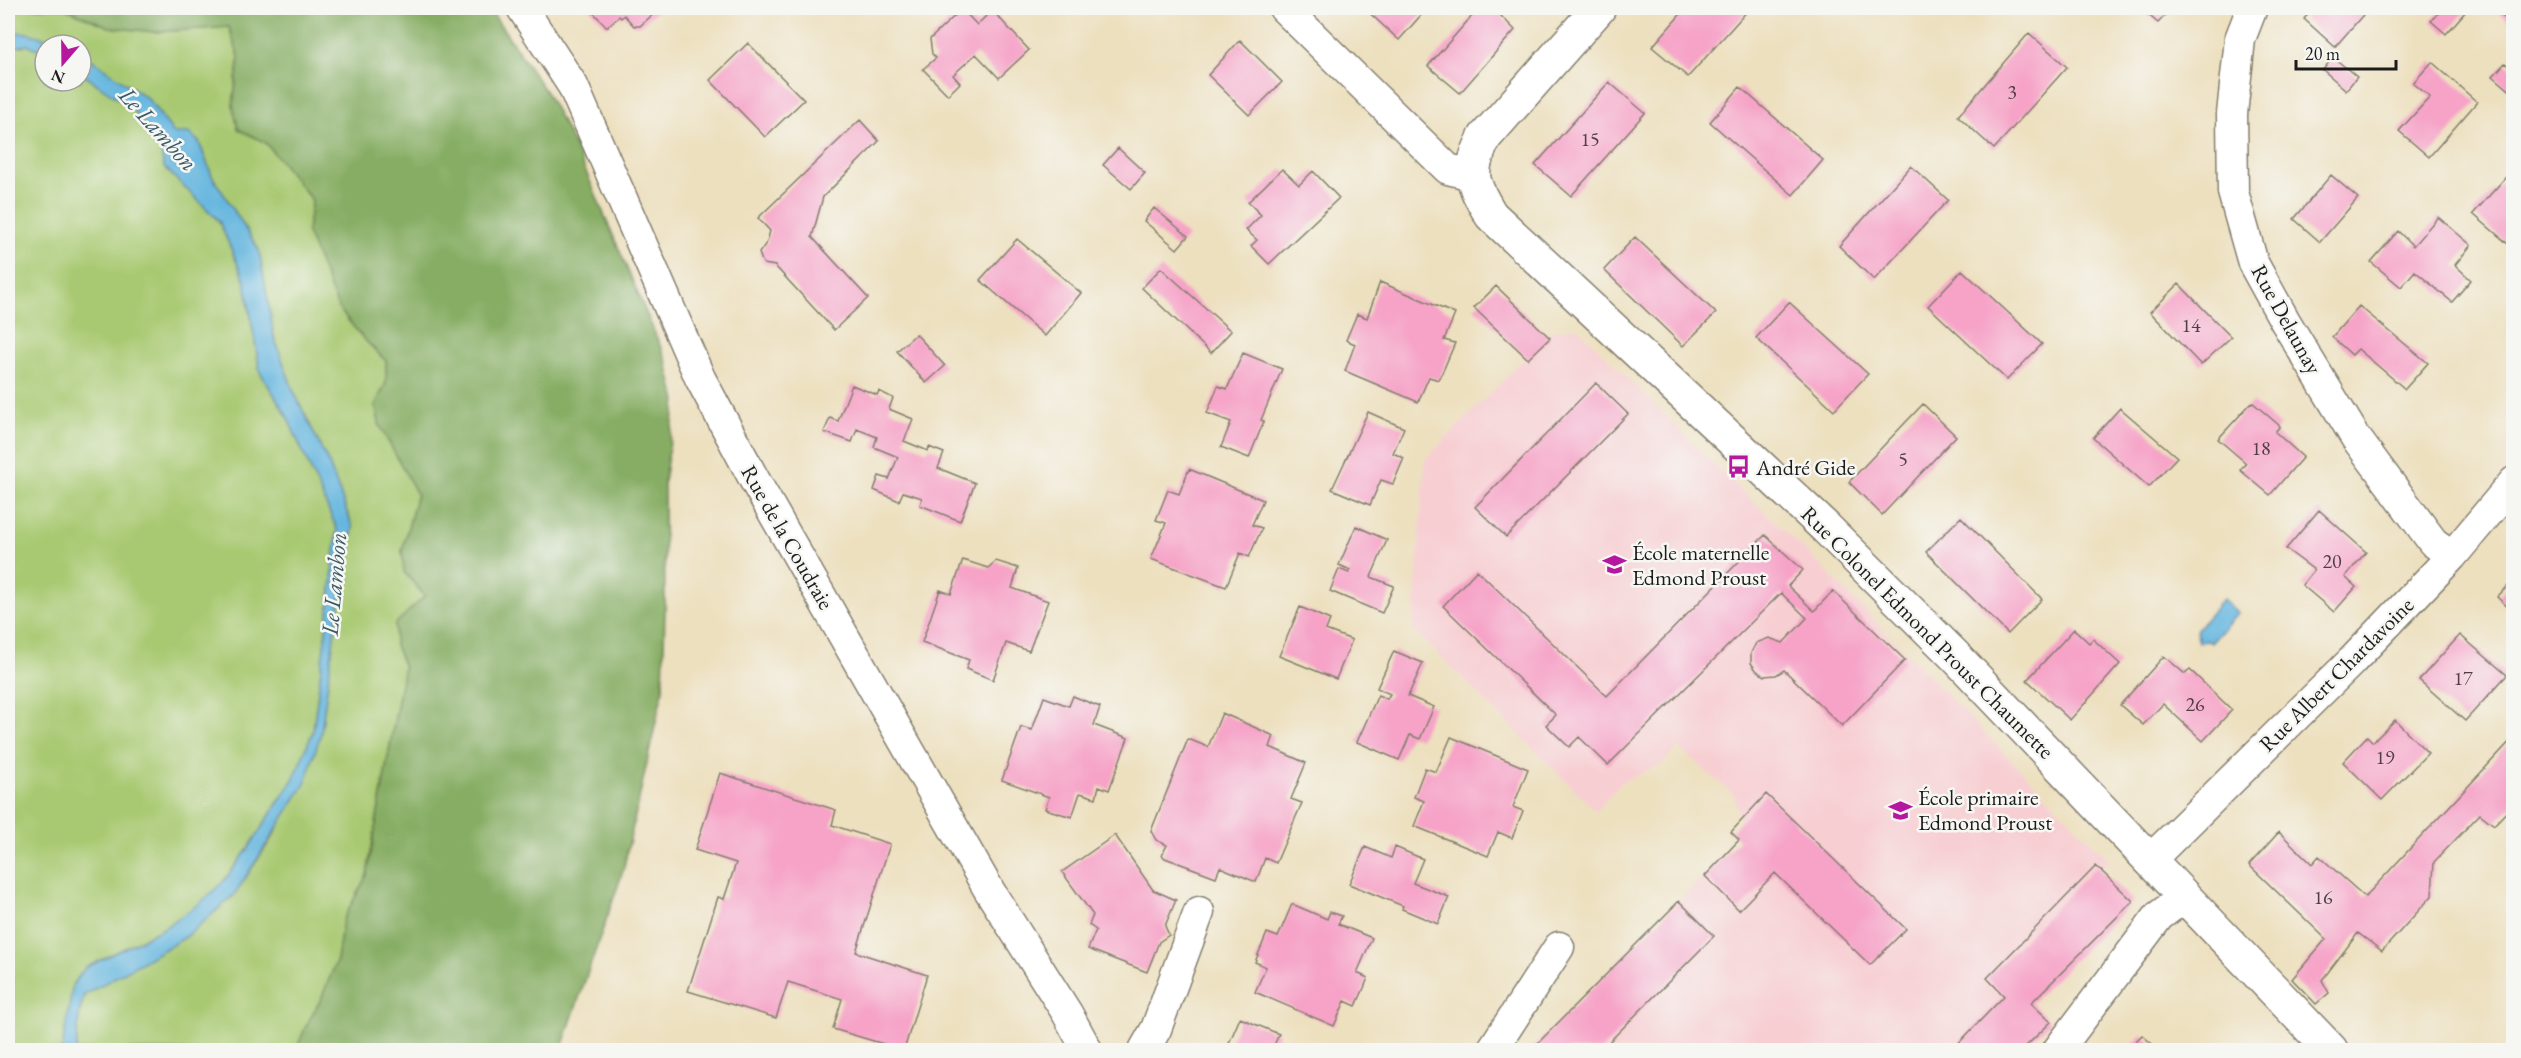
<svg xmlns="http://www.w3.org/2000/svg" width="2521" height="1058" font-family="'EB Garamond',serif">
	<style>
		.built { fill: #f7cfd3 }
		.green { fill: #a8c971; stroke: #627246; stroke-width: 1.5 }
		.forest { fill: #86ad63; stroke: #516440; stroke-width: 1.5 }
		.water { fill: #64b5df; stroke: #40687e; stroke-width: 1.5 }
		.building { fill: #f6a3c7 }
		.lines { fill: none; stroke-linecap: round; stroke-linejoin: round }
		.street-casing { stroke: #847e6e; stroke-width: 33 }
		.secondary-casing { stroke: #847e6e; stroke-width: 36 }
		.street { stroke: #fff; stroke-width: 30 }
		.secondary { stroke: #fff; stroke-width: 33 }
		.labels { text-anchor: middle; stroke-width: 5; stroke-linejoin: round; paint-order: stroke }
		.number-label { font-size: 20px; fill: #523e47 }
		.street-label { font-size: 22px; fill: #1c1c1c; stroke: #f6f6f2 }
		.poi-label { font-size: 22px; fill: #1c1c1c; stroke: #f6f6f2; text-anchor: start }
		.water-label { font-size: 24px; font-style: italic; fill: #39596a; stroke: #f6f6f2 }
	</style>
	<rect width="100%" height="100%" fill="#f6f6f2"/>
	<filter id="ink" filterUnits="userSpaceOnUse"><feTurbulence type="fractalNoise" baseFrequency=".0167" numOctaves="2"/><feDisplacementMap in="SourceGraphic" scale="12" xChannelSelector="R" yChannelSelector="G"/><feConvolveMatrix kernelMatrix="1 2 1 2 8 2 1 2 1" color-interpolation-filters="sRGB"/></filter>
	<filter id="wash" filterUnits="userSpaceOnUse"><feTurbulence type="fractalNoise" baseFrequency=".008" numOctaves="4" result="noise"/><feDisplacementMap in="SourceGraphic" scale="24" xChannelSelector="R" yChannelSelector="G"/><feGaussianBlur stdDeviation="1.35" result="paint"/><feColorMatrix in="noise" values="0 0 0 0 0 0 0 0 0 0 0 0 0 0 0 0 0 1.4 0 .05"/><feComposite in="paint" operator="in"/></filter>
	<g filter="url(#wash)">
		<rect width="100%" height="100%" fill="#ede0bf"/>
		<path class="built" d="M1577 327 1709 460 1814 559 2109 860 2099 870 2133 901 2032 1003 2051 1022 2022 1050H1531L1739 840 1731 832 1740 820 1734 795 1678 747 1662 764 1622 782 1596 811 1413 629 1425 460 1551 331Z"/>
		<path class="green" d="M8 8H64L109 27 155 32 229 27 239 57 233 106 238 128 266 143 312 200 308 233 339 309 363 338 386 361V383L375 405 380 426 417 494 402 551 404 572 425 596 395 645 404 667 367 875 343 920 337 960 321 999 306 1026 299 1043 300 1050H76L79 1014 84 995 186 937 235 894 274 835 321 733 335 629 353 528 329 464 293 390 274 337 259 250 212 176 199 142 174 133 148 99 81 52V45C56 45 33 31 8 32Z
			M28 45 45 52V81H81V73L130 106 158 139 164 167 219 221 245 281 260 372 286 414 337 529 330 600 313 731 294 778 248 849 223 882 200 904 164 928 85 968 73 984 62 1050H8V48Z"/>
		<path class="forest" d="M64 8H489L546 92 575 146 667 362 676 401 664 482 665 609 663 690 623 871 561 1050H300L299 1043 306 1026 321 999 337 960 343 920 367 875 404 667 395 645V624L425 596 404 572 402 551 417 494 380 426 375 405 386 383V361L363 338 339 309 307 233 312 200 266 143 238 129 233 106 239 57 229 27 155 32 109 27Z"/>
		<path class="water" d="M8 32 28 33 69 45H45V52L28 45 8 48Z
			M81 52 148 99 174 133H189L199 142 212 176 259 250 274 337 293 390 329 464 353 528 335 629 321 733 305 784 235 894 186 937 84 995 79 1014 76 1050H62L73 984 85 968 164 928 200 903 223 882 248 849 294 778 313 731 330 600 337 529 286 414 260 372 245 281 219 221 164 167 158 139 130 107 81 73Z
			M2223 599 2238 613 2211 643 2208 641 2199 642 2196 630Z"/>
		<g id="blocks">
			<path class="building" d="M589 8H660L640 26H634L624 15 621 18 619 16 607 27Z
				M1364 8H1415L1422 14 1399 40Z
				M1479 8H1502L1498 13 1515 30 1460 93 1428 66Z
				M1686 8H1750L1688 77 1652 47Z
				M2140 8H2172L2158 23Z
				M2313 8H2369L2335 47 2304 19Z
				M2443 8H2462L2466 11 2446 34 2431 21Z
				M2492 8H2514V26Z
				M962 9 977 25 992 10 1029 50 999 78 976 54 953 75 960 83 948 95 923 69 936 58 932 54 930 39Z
				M2029 33 2067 67 1994 149 1958 116Z
				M1240 40 1282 82 1249 115 1208 75Z
				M748 43 804 100 765 137 710 80Z
				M2333 57 2357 77 2346 90 2323 70Z
				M2432 62 2477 102 2429 157 2399 131 2430 97 2413 83Z
				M2505 63 2514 71V94L2493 76Z
				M1609 82 1645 113 1571 196 1535 165Z
				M1740 87 1823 160 1793 195 1710 122Z
				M860 120 879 141 823 197 812 237 868 298 834 330 775 266 764 264 762 261 759 253 767 242 770 231 758 218Z
				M1118 148 1145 173 1131 189 1103 165Z
				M1911 166 1948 200 1874 280 1839 246Z
				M2514 168V249L2473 214Z
				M1282 169 1299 185 1313 171 1339 198 1269 264 1251 246 1257 240 1246 230 1261 215 1248 202Z
				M2331 175 2358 198 2320 242 2294 219Z
				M1154 208 1188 236 1177 249 1144 221Z
				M2438 217 2471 245 2455 265 2471 280 2452 302 2415 271 2401 287 2371 262 2398 231 2413 246Z
				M1635 237 1716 313 1683 346 1604 270Z
				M1017 239 1081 293 1045 336 980 280Z
				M1161 268 1231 331 1211 353 1142 288Z
				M1962 270 2042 344 2007 380 1928 306Z
				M1380 282 1455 314 1444 340 1455 343 1439 380 1429 377 1418 402 1345 371 1355 344 1346 340 1357 314 1367 318Z
				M2179 284 2231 337 2201 365 2150 312Z
				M1496 286 1550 338 1528 359 1474 308Z
				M1789 302 1868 374 1834 410 1756 338Z
				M2359 306 2428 363 2405 389 2358 349 2352 355 2332 337Z
				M916 334 945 366 926 383 897 351Z
				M1243 353 1282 369 1261 420 1264 421 1249 458 1221 447 1231 422 1207 413 1218 386 1227 389Z
				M1596 383 1628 414 1506 537 1475 507Z
				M852 385 877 395 879 391 893 398 889 409 913 419 904 441 928 451 929 447 944 453 938 468 975 483 960 521 920 505 922 498 903 492 899 501 874 490 879 476 889 479 898 457 874 447 877 437 857 429 852 442 824 432 830 418 838 421Z
				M2252 402 2280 426 2275 432 2303 457 2270 495 2240 470 2246 463 2218 439Z
				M1923 404 1956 436 1882 515 1849 482Z
				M2120 408 2177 457 2149 487 2093 438Z
				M1368 412 1404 428 1393 453 1404 458 1393 484 1381 480 1370 505 1332 489Z
				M1189 469 1263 500 1252 525 1262 528 1254 546 1249 557 1240 553 1226 587 1151 559 1166 523 1156 520 1168 490 1179 494Z
				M2319 510 2366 552 2345 577 2356 587 2334 612 2302 585 2314 570 2286 549Z
				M1961 517 2042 599 2008 634 1926 552Z
				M1356 526 1387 540 1371 577 1394 586 1382 613 1330 591 1339 569 1349 573 1350 570 1339 565Z
				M1765 535 1803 570 1788 586 1814 611 1833 591 1905 660 1842 726 1784 670 1776 675 1764 676 1756 670 1751 663V653L1756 643 1769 638 1783 643 1807 618 1781 593 1608 765 1579 737 1569 747 1546 725 1556 715 1443 606 1477 570 1607 696Z
				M963 560 988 568 996 561 1018 568 1012 588 1048 601 1029 651 1006 643 993 680 966 669 969 660 922 642 940 590 951 594Z
				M2514 580V613L2497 597Z
				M1300 607 1330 620 1326 630 1352 640 1336 679 1279 656Z
				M2074 629 2089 643 2093 639 2120 664 2070 720 2027 680Z
				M2460 635 2507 675 2465 721 2419 680Z
				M1394 651 1423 663 1408 696 1434 707 1420 739 1410 735 1399 760 1357 742 1378 695 1387 699 1390 694 1377 688Z
				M2164 656 2185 674 2190 670 2232 710 2203 741 2163 704 2143 725 2120 705Z
				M1073 696 1100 707 1094 725 1128 738 1109 790 1099 786 1096 798 1080 793 1072 817 1045 809 1049 797 1002 780 1021 727 1032 730 1044 697 1069 706Z
				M1222 713 1274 736 1270 747 1306 763 1291 799 1302 803 1298 812 1276 863 1265 858 1256 882 1220 867 1216 877 1165 858 1162 855 1167 845 1156 840 1151 831 1188 739 1208 747Z
				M2395 720 2428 753 2382 800 2343 762 2367 736 2373 742Z
				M1451 737 1528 769 1513 807 1523 811 1512 838 1498 832 1488 856 1414 826 1424 801 1414 797 1425 768 1436 772Z
				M2514 737V804L2494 825 2480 814 2434 862 2432 896 2382 951 2358 933 2322 980 2329 993 2316 1004 2292 979 2326 939 2249 865 2279 832 2312 864 2319 856 2365 897Z
				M720 773 836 810 832 825 890 844 856 952 927 975 904 1050 833 1029 842 999 788 982 776 1018 688 991 718 897 724 899 736 863 695 850Z
				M1766 794 1906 929 1870 965 1775 873 1739 910 1705 876 1739 840 1731 832Z
				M1115 835 1153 890 1176 900 1165 926 1169 935 1159 942 1147 972 1088 949 1096 930 1089 925 1093 915 1062 872Z
				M1365 847 1391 858 1395 847 1423 859 1413 883 1449 897 1438 924 1402 909 1403 906 1349 884Z
				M2096 866 2133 901 2031 1003 2051 1022 2022 1050H1952L2004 996 1987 978Z
				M1679 901 1714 936 1601 1050H1531Z
				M1292 904 1327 919 1330 912 1342 916 1338 924 1372 938 1357 973 1368 978 1364 988 1356 1006 1345 1001 1334 1026 1255 992 1266 967 1255 962 1267 933 1278 937Z
				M1240 1018 1279 1034 1272 1050H1226Z
				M2142 1035 2159 1050H2127Z"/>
		</g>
	</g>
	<g filter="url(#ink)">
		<use href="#blocks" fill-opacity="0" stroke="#847e6e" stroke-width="1.5"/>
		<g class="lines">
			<defs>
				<path id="street" d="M522 8 573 86 700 378 754 479 989 890 1067 1013 1087 1050
					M1284 8 1448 169 1472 175
					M2252 8 2240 39 2232 114 2233 192 2253 263 2285 321 2356 438 2433 542 2452 556
					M2151 859 2351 662 2452 556 2514 482
					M1144 1050 1156 1029 1199 912
					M1492 1050 1559 947
					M2058 1050 2159 916 2184 897"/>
				<path id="secondary" d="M1599 8 1485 137C1467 173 1471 182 1491 215L1825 527 1956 657 2331 1050"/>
			</defs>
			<use href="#street" class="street-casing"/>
			<use href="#secondary" class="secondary-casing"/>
			<use href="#street" class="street"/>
			<use href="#secondary" class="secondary"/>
		</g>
	</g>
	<defs>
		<symbol id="bus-bare" viewBox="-9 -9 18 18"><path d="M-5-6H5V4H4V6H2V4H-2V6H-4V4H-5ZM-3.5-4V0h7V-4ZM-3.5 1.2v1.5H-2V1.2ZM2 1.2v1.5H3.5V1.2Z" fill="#b5179e" stroke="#f6f6f2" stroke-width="2.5" paint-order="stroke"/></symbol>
		<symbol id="school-bare" viewBox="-9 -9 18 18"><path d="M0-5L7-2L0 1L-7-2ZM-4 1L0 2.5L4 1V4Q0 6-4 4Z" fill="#b5179e" stroke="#f6f6f2" stroke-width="2.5" paint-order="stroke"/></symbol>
	</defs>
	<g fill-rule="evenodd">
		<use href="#bus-bare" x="1722" y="450" width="33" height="33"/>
		<use href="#school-bare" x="1598" y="548" width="33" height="33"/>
		<use href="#school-bare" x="1884" y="794" width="33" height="33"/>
	</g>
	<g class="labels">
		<g class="number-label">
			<text x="2012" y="99">3</text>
			<text x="1590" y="146">15</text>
			<text x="2191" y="332">14</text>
			<text x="2261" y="455">18</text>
			<text x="1903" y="466">5</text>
			<text x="2332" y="568">20</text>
			<text x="2463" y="685">17</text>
			<text x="2195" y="711">26</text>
			<text x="2385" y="764">19</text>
			<text x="2323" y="904">16</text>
		</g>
		<g class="street-label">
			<text transform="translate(2287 319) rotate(61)" y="8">Rue Delaunay</text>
			<text transform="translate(788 537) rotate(60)" y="8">Rue de la Coudraie</text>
			<text transform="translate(1928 632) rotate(45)" y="8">Rue Colonel Edmond Proust Chaumette</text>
			<text transform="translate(2336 674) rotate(-45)" y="8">Rue Albert Chardavoine</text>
		</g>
		<g class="poi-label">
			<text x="1756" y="475">André Gide</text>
			<text x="1632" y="560">École maternelle<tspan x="1632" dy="25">Edmond Proust</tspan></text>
			<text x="1918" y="805">École primaire<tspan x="1918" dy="25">Edmond Proust</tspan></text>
		</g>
		<g class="water-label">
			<text transform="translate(158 129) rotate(48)" y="8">Le Lambon</text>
			<text transform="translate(334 584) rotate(-85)" y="8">Le Lambon</text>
		</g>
	</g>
	<rect width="2521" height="1058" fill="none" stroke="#f6f6f2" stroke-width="30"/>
	<g transform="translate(63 63) rotate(200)"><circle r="28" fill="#f6f6f2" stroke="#9f9f9c" stroke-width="1.5"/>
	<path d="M0-4.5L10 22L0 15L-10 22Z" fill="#b5179e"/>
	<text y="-9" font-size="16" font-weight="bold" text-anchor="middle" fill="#1c1c1c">N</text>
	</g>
	<path d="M2296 60v9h100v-9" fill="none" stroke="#1c1c1c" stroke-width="3"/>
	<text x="2305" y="60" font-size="18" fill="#1c1c1c" stroke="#f6f6f2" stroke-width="4.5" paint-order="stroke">20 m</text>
</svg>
